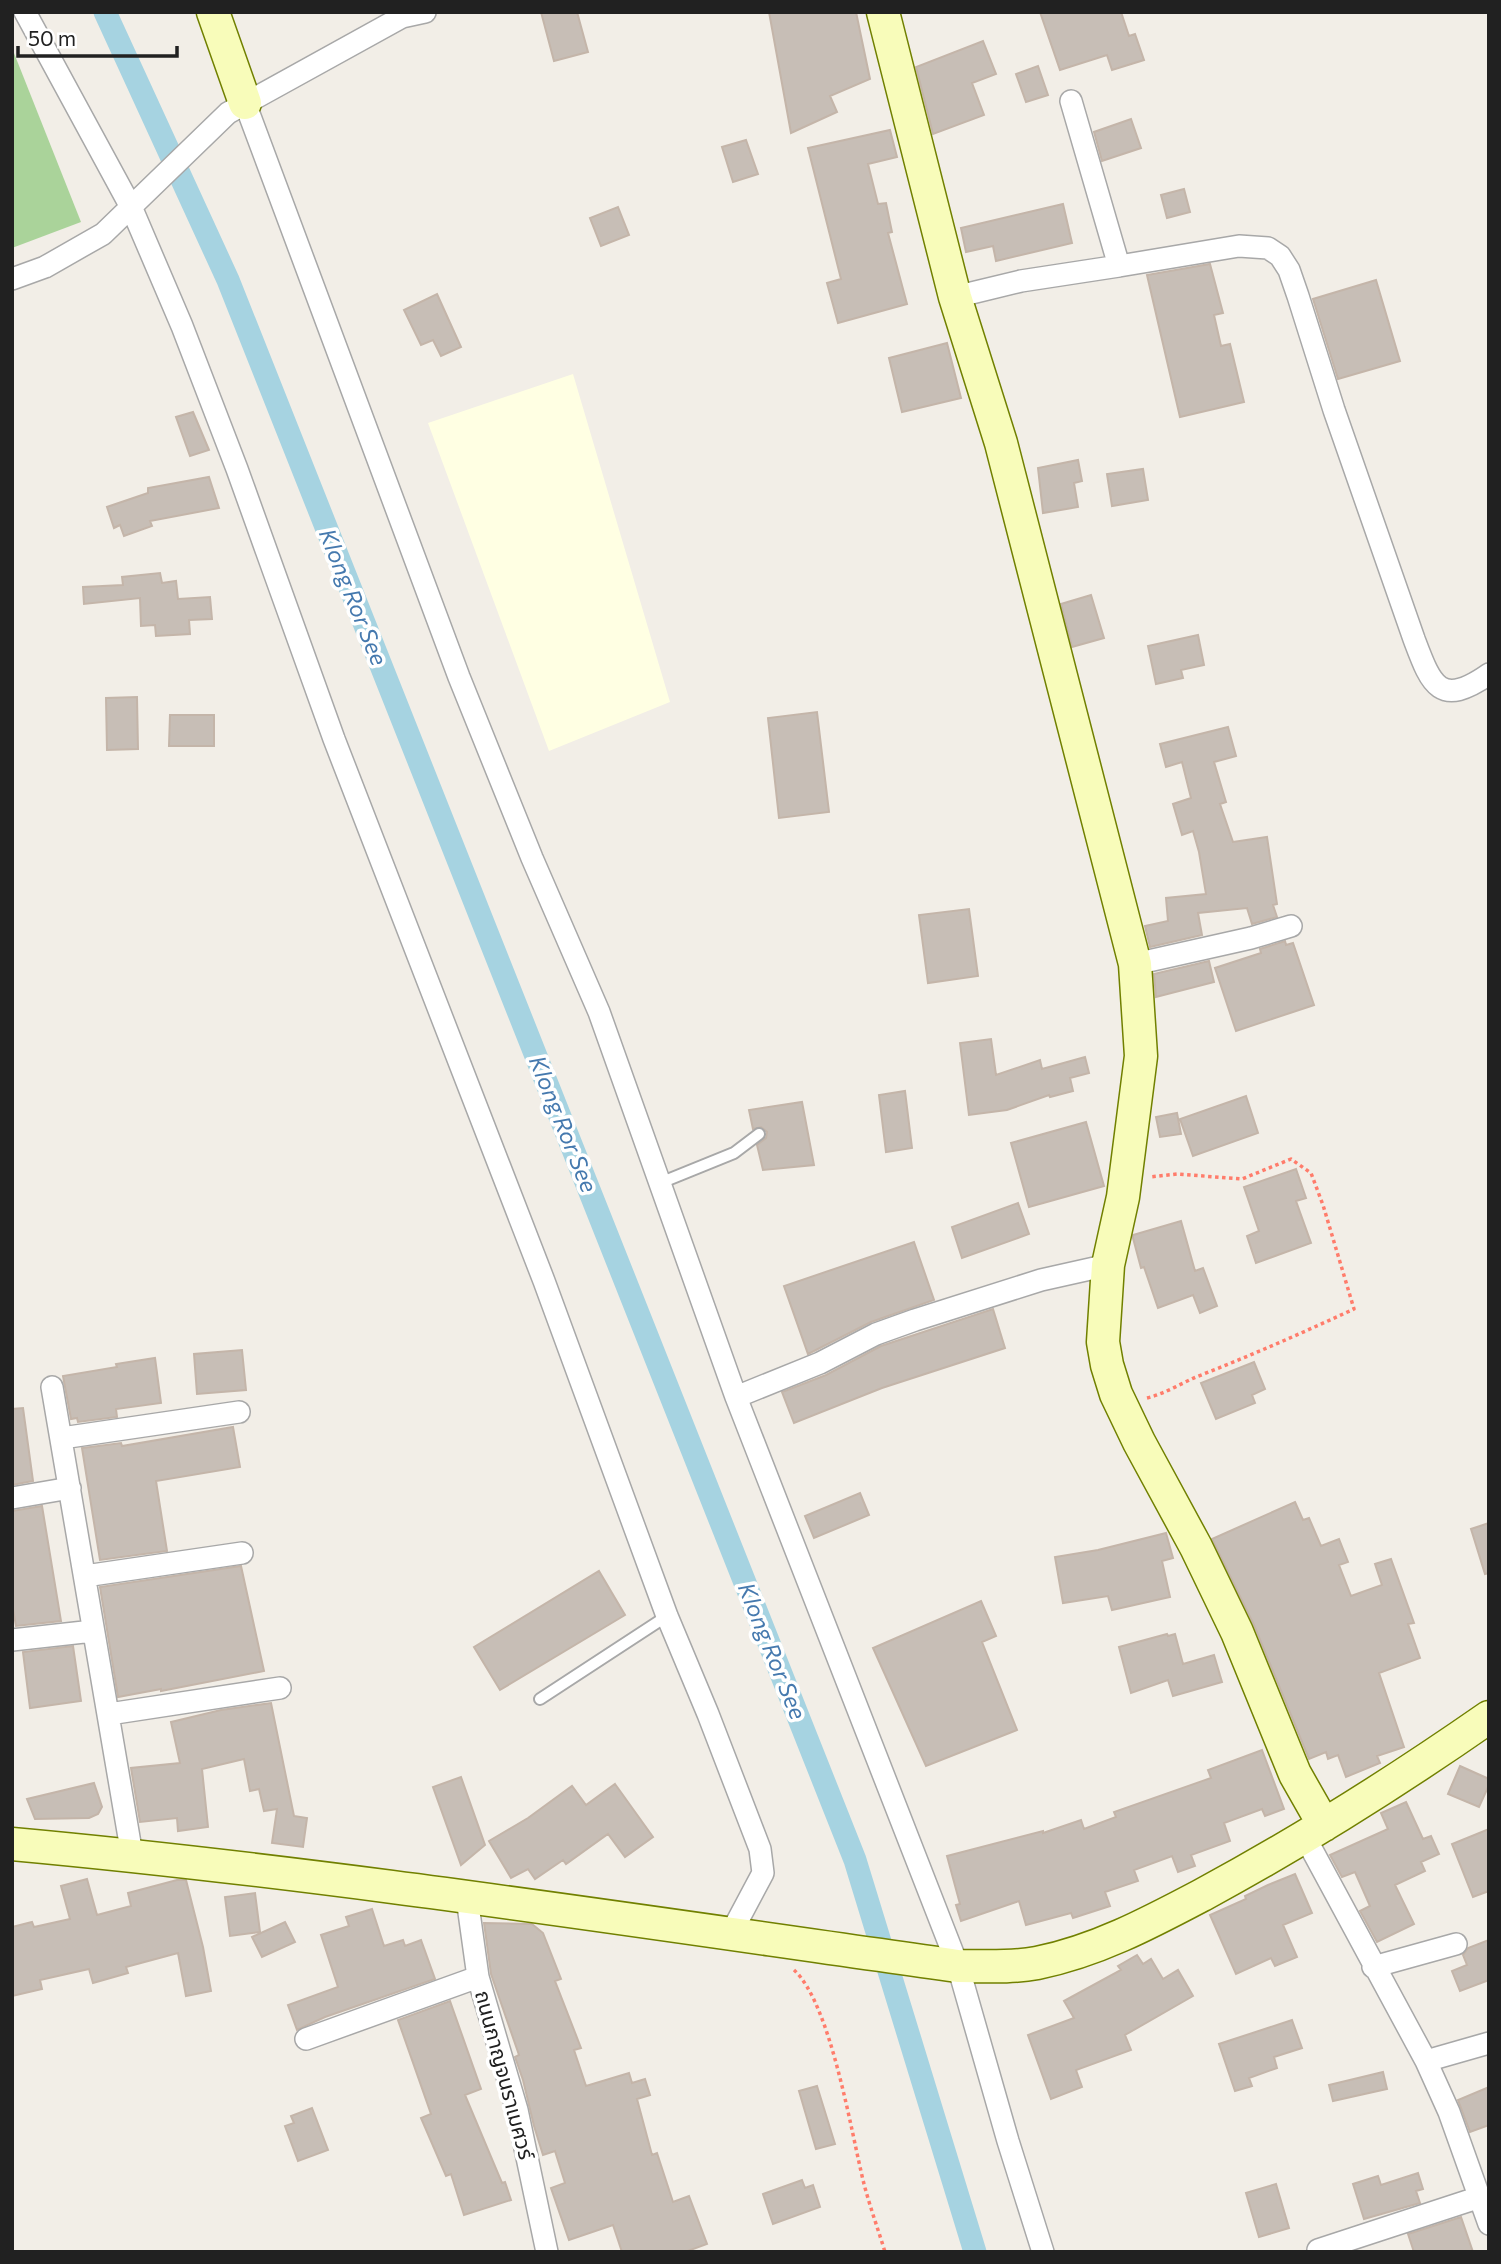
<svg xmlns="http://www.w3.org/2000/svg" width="1501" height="2264" font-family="Commissioner,'Noto Sans Thai',sans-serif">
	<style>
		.education { fill: #ffffe3 }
		.forest { fill: #aad39a }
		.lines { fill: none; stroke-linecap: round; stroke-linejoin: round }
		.canal { stroke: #a6d3e1; stroke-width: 23 }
		.building { fill: #c7beb6; stroke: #c4b5a9; stroke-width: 2 }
		.lane-casing { stroke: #a8a8a8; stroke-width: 14 }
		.street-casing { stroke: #a8a8a8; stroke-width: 24 }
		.secondary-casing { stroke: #718000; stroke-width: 35 }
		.path { stroke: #ff7c6b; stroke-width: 3.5; stroke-dasharray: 3.5 3.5; stroke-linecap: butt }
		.lane { stroke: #fff; stroke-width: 10 }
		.street { stroke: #fff; stroke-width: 21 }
		.secondary { stroke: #f8fcba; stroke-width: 32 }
		.labels { text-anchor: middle; stroke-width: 7; stroke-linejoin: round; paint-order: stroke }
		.street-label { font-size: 21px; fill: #212121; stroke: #fff }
		.water-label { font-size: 23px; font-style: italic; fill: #4579ae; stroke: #fff }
	</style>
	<rect width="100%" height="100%" fill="#f2eee7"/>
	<path class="education" d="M573 374 670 702 549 751 428 423Z"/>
	<path class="forest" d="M12 48 81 222 12 248Z"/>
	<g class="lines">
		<path class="canal" d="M105 12 228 280 855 1860 975 2252"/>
	</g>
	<path class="building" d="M541 12H577L588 52 554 61Z
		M769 12H856L870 79 830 96 837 112 791 133Z
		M1040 12H1121L1129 36 1135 34 1144 60 1112 70 1107 55 1060 70Z
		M983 41 996 74 972 83 984 115 933 134 916 67Z
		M1038 66 1048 95 1026 102 1016 74Z
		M1131 119 1141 148 1102 161 1094 132Z
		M890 130 897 157 868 164 878 204 886 203 892 232 888 233 907 304 838 323 827 283 841 279 808 148Z
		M746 140 758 174 733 182 722 147Z
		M1184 189 1190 212 1167 218 1161 195Z
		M1063 204 1072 243 996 261 993 246 966 252 961 228Z
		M618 207 629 235 601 246 590 218Z
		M1210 264 1223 313 1214 315 1221 346 1230 344 1244 402 1180 417 1147 275Z
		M1376 280 1400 361 1338 379 1313 299Z
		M437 294 461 347 441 356 433 340 421 345 404 310Z
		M947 343 961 398 902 412 889 358Z
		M193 412 209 450 190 456 176 417Z
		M1078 460 1082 481 1074 483 1078 507 1043 513 1038 468Z
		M1143 469 1148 500 1112 506 1107 474Z
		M209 477 219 508 150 521 152 526 124 536 120 525 114 528 107 507 148 493V488Z
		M160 573 162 583 176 581 178 599 210 597 212 619 189 620 190 634 156 636 155 625 141 626 140 598 84 604 83 587 123 585 122 577Z
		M1091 595 1104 638 1072 647 1061 604Z
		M1198 635 1204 665 1181 670 1183 678 1156 684 1148 646Z
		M137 697 138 749 107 750 106 698Z
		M817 712 829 812 779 818 768 718Z
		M170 715H214V746H169Z
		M1228 727 1236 756 1214 762 1226 802 1220 804 1233 842 1267 837 1277 904 1273 905 1277 917 1252 924 1247 908 1198 913 1202 935 1150 947 1145 926 1168 921 1166 898 1206 894 1199 852 1193 831 1182 835 1173 804 1191 798 1182 762 1166 767 1160 744Z
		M969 909 978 976 928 983 919 915Z
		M1285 941 1286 945 1293 943 1314 1005 1236 1031 1215 968 1261 953 1260 949Z
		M1209 961 1214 982 1156 997 1154 974Z
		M991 1039 996 1075 1040 1060 1042 1069 1085 1057 1089 1073 1070 1078 1073 1091 1050 1097 1049 1095 1007 1110 969 1115 960 1043Z
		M905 1091 912 1148 886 1152 879 1095Z
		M1246 1096 1258 1133 1193 1156 1180 1119Z
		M802 1102 814 1165 763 1170 757 1145 766 1138 767 1132 761 1127 753 1129 749 1110Z
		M1177 1113 1181 1134 1160 1137 1156 1117Z
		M1086 1122 1104 1186 1029 1207 1011 1143Z
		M1296 1169 1306 1198 1296 1201 1311 1243 1256 1263 1247 1236 1259 1231 1244 1187Z
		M1018 1203 1029 1234 962 1258 952 1227Z
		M1181 1221 1195 1271 1203 1268 1217 1306 1200 1313 1193 1295 1158 1308 1144 1267 1141 1268 1133 1238V1235Z
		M914 1242 934 1300 871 1322 808 1354 784 1286Z
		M993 1309 1005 1348 882 1388 794 1423 782 1392 826 1375 881 1346Z
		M242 1350 246 1390 197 1394 194 1354Z
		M155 1358 161 1403 116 1409 117 1417 78 1422 77 1418 71 1419 63 1376 117 1367 116 1364Z
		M1254 1362 1265 1389 1252 1395 1255 1403 1216 1419 1201 1383Z
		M23 1408 33 1481 12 1485V1409Z
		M233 1427 240 1467 156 1481 167 1551 100 1560 82 1448 121 1443 122 1446Z
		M860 1493 869 1515 814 1538 805 1516Z
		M1295 1502 1303 1520 1309 1518 1321 1546 1339 1539 1348 1562 1339 1565 1351 1596 1382 1585 1375 1564 1391 1559 1414 1623 1408 1624 1420 1658 1379 1673 1404 1747 1377 1756 1380 1763 1346 1777 1338 1755 1328 1759 1326 1752 1309 1759 1254 1625 1212 1539Z
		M42 1506 61 1621 16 1626 12 1604V1511Z
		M1489 1523V1573L1485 1574 1471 1529Z
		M1166 1533 1173 1558 1162 1561 1170 1597 1112 1610 1108 1596 1063 1603 1055 1557 1098 1550Z
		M241 1566 264 1671 161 1691V1689L118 1697 100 1587Z
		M599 1571 625 1615 500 1690 474 1647Z
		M981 1601 996 1636 982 1642 1017 1730 926 1766 873 1648Z
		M1167 1634 1168 1636 1175 1634 1183 1664 1214 1655 1222 1682 1173 1696 1168 1680 1131 1693 1119 1647Z
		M73 1646 81 1701 30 1708 23 1652Z
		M271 1703 294 1816 307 1818 303 1847 272 1843 277 1809 264 1811 259 1789 250 1791 244 1759 202 1769 208 1827 178 1831 177 1818 140 1822 131 1768 180 1763 171 1722 221 1710Z
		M1262 1750 1284 1809 1265 1816 1262 1809 1224 1823 1230 1841 1191 1855 1195 1866 1178 1872 1172 1856 1134 1870 1138 1881 1105 1892 1110 1906 1073 1918 1071 1913 1026 1925 1019 1901 961 1921 956 1905 960 1904 947 1856 1043 1831V1833L1081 1820 1084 1829 1116 1817 1114 1812 1211 1778 1208 1770Z
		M1460 1766 1489 1779V1785L1479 1807 1448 1794Z
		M461 1777 485 1845 461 1865 433 1787Z
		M94 1783 102 1807 98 1814 89 1818 35 1819 27 1799Z
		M615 1784 653 1837 625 1857 608 1834 566 1864 563 1860 535 1879 528 1869 511 1878 489 1841 528 1818 572 1786 586 1805Z
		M1406 1802 1423 1839 1431 1836 1439 1854 1421 1862 1425 1871 1395 1885 1414 1924 1377 1942 1360 1911 1370 1906 1355 1872 1342 1877 1330 1855 1388 1829 1381 1813Z
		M1489 1829V1891L1473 1897 1452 1844Z
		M1295 1874 1312 1913 1283 1925 1297 1957 1275 1966 1271 1958 1236 1974 1210 1915 1246 1899 1245 1896 1268 1885Z
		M87 1879 97 1915 131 1906 128 1893 177 1880H186L203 1947 211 1991 186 1996 178 1953 126 1967 128 1973 93 1983 89 1969 40 1980 42 1989 12 1996V1927L32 1922 34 1927 70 1919 61 1886Z
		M255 1893 260 1932 230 1936 225 1897Z
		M372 1909 384 1946 403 1940 405 1946 421 1940 435 1979 325 2017 297 2030 288 2005 338 1987 321 1935 349 1926 346 1917Z
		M285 1922 295 1942 262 1957 252 1937Z
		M484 1923 532 1924 543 1933 561 1979 555 1981 581 2048 574 2050 586 2086 629 2073 632 2083 645 2079 650 2095 637 2099 652 2155 657 2153 673 2202 689 2196 707 2244 685 2252H622L613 2225 569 2240 551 2188 565 2183 555 2151 543 2155 534 2126 523 2080 515 2057 519 2055 491 1974Z
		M1489 1940V1980L1460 1991 1452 1971 1467 1965 1463 1955 1468 1948Z
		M1137 1955 1143 1964 1151 1959 1163 1979 1178 1970 1193 1996 1125 2035 1131 2050 1076 2070 1082 2087 1051 2099 1028 2035 1074 2018 1064 2001 1121 1970 1118 1966Z
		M450 2001 481 2089 465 2095 502 2183 505 2182 511 2200 464 2215 451 2174 446 2176 421 2118 431 2114 398 2020Z
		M1292 2020 1302 2048 1274 2057 1277 2068 1249 2078 1252 2086 1235 2091 1219 2044Z
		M1383 2072 1387 2089 1333 2101 1329 2085Z
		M817 2086 835 2144 816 2149 799 2091Z
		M1489 2087V2125L1470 2132 1458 2100Z
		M312 2108 328 2150 298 2161 285 2126 294 2123 291 2116Z
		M1418 2173 1423 2189 1416 2191 1420 2203 1364 2219 1353 2184 1378 2176 1381 2185Z
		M802 2180 805 2188 813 2185 820 2207 773 2224 763 2194Z
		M1276 2184 1289 2228 1259 2237 1246 2193Z
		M1461 2217 1473 2252H1414L1408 2234Z"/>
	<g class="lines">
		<defs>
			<path id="lane" d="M660 1183 734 1153 759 1134
				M540 1699 667 1616"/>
			<path id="street" d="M25 12 132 209 182 326 237 469 334 739 544 1281 667 1616 708 1714 760 1849 763 1873 730 1935
				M245 103 459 677 532 858 599 1012 736 1397 958 1966 1008 2141 1043 2252
				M1119 266 1239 246 1268 248 1280 256 1289 270 1298 296 1334 410 1414 639C1431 684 1439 709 1489 674
				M12 279 45 267 103 234 228 113 402 17 425 12
				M955 297 1021 281 1119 266 1071 101
				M1135 964 1251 938 1291 926
				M52 1387 132 1855
				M736 1397 820 1363 876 1334 915 1320 1041 1280 1108 1265
				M62 1438 239 1412
				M12 1498 70 1488
				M85 1576 242 1553
				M12 1640 93 1631
				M109 1714 280 1688
				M1305 1837 1426 2061 1449 2112 1489 2224
				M467 1898 478 1977 517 2110 547 2252
				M1373 1967 1456 1944
				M306 2039 478 1977
				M1426 2061 1489 2043
				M1318 2250 1480 2197"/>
			<path id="secondary" d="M213 12 245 103
				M883 12 955 297 1001 443 1135 964 1141 1056 1123 1197 1108 1265 1103 1342 1107 1365 1116 1394 1139 1442 1196 1547 1237 1632 1295 1774 1324 1825
				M12 1844C328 1873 643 1922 958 1966 984 1966 1011 1968 1037 1963 1097 1951 1151 1922 1204 1894 1302 1841 1397 1781 1489 1717"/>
		</defs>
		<use href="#lane" class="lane-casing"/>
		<use href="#street" class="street-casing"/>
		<use href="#secondary" class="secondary-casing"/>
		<path class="path" d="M1147 1398C1164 1394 1180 1384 1196 1377 1250 1356 1302 1333 1354 1309L1323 1205 1311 1173 1291 1159 1242 1179 1177 1174 1150 1177
			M794 1970C831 2004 851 2132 864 2184 870 2207 878 2229 885 2252"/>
		<use href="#lane" class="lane"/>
		<use href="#street" class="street"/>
		<use href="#secondary" class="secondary"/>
	</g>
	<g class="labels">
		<g class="street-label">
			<text transform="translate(504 2075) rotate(75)" y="7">ถนนกาญจนราเมศวร์</text>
		</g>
		<g class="water-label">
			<text transform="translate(353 597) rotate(68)" y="8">Klong Ror See</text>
			<text transform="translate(563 1124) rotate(68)" y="8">Klong Ror See</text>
			<text transform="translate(772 1651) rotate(68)" y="8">Klong Ror See</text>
		</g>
	</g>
	<rect width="1501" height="2264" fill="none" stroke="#212121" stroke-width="28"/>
	<path d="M18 46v10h159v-10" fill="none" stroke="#212121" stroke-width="3.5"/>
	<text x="28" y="46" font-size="21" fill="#212121" stroke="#ffffff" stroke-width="5" paint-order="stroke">50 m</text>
</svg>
